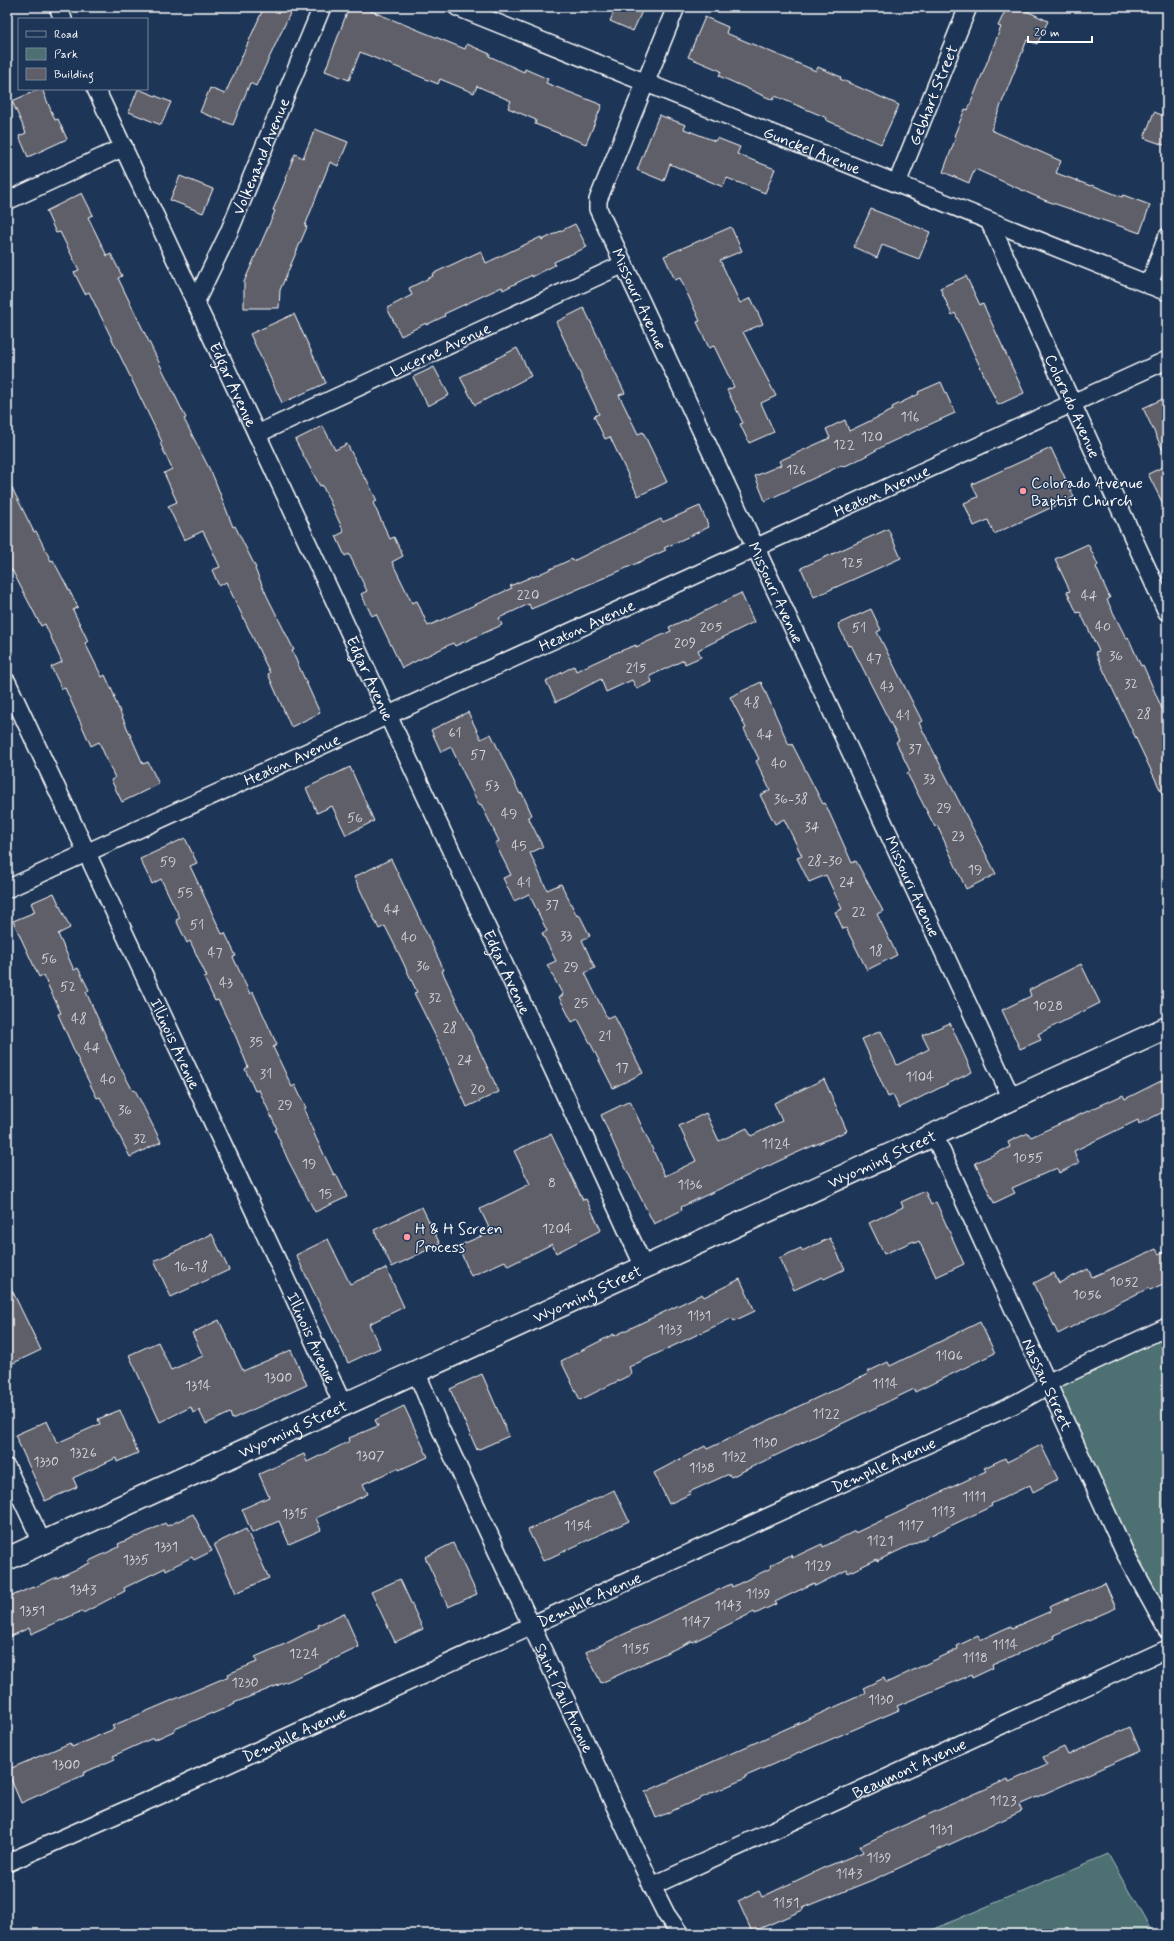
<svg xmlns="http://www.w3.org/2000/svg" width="1174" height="1941" font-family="Mynerve,sans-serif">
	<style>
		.green { fill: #4d7173; stroke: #a6b8b9 }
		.building { fill: #5f5e6a; stroke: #fff }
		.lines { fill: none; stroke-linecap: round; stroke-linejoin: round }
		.street-casing { stroke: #fff; stroke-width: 20 }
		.secondary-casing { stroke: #fff; stroke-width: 25 }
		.street { stroke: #1d3557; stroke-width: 17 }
		.secondary { stroke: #1d3557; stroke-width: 22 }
		.poi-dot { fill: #ff9aa2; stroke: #1d3557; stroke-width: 1.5 }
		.labels { text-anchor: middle; stroke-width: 3; stroke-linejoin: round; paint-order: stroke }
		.number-label { font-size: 14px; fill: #d7d7da }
		.street-label { font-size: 16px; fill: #fff; stroke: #1d3557 }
		.poi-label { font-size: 16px; fill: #fff; stroke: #1d3557; text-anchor: start }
	</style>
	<rect width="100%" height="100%" fill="#1d3557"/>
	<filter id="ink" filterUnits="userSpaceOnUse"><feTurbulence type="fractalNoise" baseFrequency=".025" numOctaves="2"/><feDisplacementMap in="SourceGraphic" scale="8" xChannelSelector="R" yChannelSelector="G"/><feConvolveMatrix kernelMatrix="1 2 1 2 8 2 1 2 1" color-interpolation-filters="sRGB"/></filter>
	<g filter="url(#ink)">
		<path class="green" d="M1167 1327V1630L1047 1383Z
			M1108 1854 1153 1934H923Z"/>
		<path class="building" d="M264 7H293L256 86 250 83 233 125 200 112 210 88 225 94Z
			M349 7H361L465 49 467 44 490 54 489 56 524 72 525 69 548 79 546 83 602 105 586 144 535 124 536 120 508 108 511 101 477 86 474 93 440 79 438 84 360 52 349 80 325 71Z
			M616 7H644L633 31 610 21Z
			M1007 7H1018L1048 21 1037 44 1027 40 991 130 1061 161 1056 173 1091 186 1092 185 1122 197 1123 195 1150 205 1140 233 1044 200 975 169 969 183 943 172 956 137 954 136 965 109 968 110 1001 27 998 26Z
			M705 17 728 27 726 33 816 71 818 67 841 77 840 79 899 105 881 144 826 120 827 118 775 96 773 100 719 76 721 71 688 57Z
			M40 89H42L55 120 58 119 67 139 28 157 19 136 26 133 12 101Z
			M138 89 171 102 161 125 129 112Z
			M1154 112 1167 117V146L1144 138Z
			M659 115 686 125 684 129 715 141 717 138 740 147 737 154 775 169 765 193 727 178 723 187 670 164 664 181 637 170Z
			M315 129 348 142 338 166 330 162 305 226 307 227 280 290 279 308H244V282L275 211 273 210 286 179 285 178 295 154 303 158Z
			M180 176 213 189 203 213 170 200Z
			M82 193 93 215 88 217 107 256 111 254 122 276 118 278 186 418 184 419 214 478 233 527 235 526 256 568 255 569 267 596 294 650 292 651 320 713 291 727 268 674 270 673 226 582 219 586 212 570 220 567 203 531 184 540 168 506 177 502 164 473 172 469 160 443 162 442 89 292 85 294 74 272 79 270 60 232 56 233 46 211Z
			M871 209 930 232 919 259 882 245 877 258 854 247Z
			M575 224 587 247 554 262 555 265 532 277V275L503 290 502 287 444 314 445 316 426 325V323L401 336 387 308 412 295 409 288 433 276 432 274 481 251 486 263 541 237 542 240Z
			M731 227 742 251 720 260 740 303 751 298 763 324 743 332 776 396 761 403 774 432 749 443 740 424 743 423 727 390 734 387 714 346 709 348 697 322 700 321 680 278 675 280 664 256Z
			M966 276 980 305 983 304 1024 393 998 405 955 313 952 315 940 288Z
			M584 308 625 393 619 395 638 434 643 432 667 482 638 496 610 437 605 439 594 416 599 414 556 322Z
			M294 314 326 383 282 403 250 334Z
			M517 348 531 376 475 405 460 377Z
			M434 367 449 395 428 406 413 377Z
			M941 382 955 413 889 443 862 458 843 467 842 465 765 501 755 476 781 465 779 461 830 438 826 429 845 420 849 431 893 410 892 407 919 394 918 392Z
			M1167 397V459L1143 408Z
			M323 426 335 450 347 444 365 479 366 478 377 501 373 503 390 539 394 537 403 556 392 562 412 603 417 601 428 626 512 588 510 586 533 576V577L572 559 573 561 661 519 663 522 700 506 709 527 664 548 666 550 622 570 562 596 531 609 529 604 499 618 502 625 455 646 453 643 402 668 376 614 372 616 361 594 367 591 349 554 345 556 336 536 344 532 322 485 320 486 295 440Z
			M1051 448 1074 497 994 534 988 520 974 526 964 503 978 497 972 484Z
			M1167 465V512L1148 474Z
			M7 478 34 532 36 531 51 561 53 560 78 607 73 610 88 641 85 643 102 677 105 675 115 697 114 698 143 764 148 762 159 784 122 802 111 780 115 778 99 742 91 746 65 688 62 689 51 667 62 662 45 624 41 626 12 570 7 572Z
			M888 529 901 558 814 597 801 568Z
			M1088 544 1098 565 1096 567 1110 598 1107 600 1126 638 1128 637 1141 666 1143 665 1167 720V804L1095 652 1099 651 1080 612 1077 613 1067 592 1070 591 1055 559Z
			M741 593 754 622 698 650 701 657 685 664 684 660 650 676 652 682 637 689 632 680 606 692 601 679 556 702 546 681 574 666 576 671 615 653 636 645V647L671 631 669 627 685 620V621Z
			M871 609 881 630 877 632 922 721 919 723 996 874 966 889 937 825 935 827 907 773 910 771 896 742 899 740 851 645 848 646 838 624Z
			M761 682 789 745 792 744 823 804 825 803 852 863 856 861 883 911 877 914 897 955 867 970 846 928 843 929 835 912 842 909 826 875 809 882 797 858 802 856 784 819 775 824 760 795 770 790 756 761 759 759 744 729 746 728 730 697Z
			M468 712 481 739 491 734 520 794 522 793 532 815 528 817 543 847 530 853 547 890 561 884 577 916 579 914 590 936 582 940 595 968 585 973 607 1018 614 1015 643 1073 613 1088 578 1019 572 1022 559 997 563 995 547 965 556 961 542 933 547 931 529 894 514 901 503 878 511 875 495 843 499 841 481 804 479 805 451 747 441 752 431 730Z
			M350 767 374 821 346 835 332 806 317 813 306 788Z
			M185 838 197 863 190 866 222 934 225 933 236 956 233 957 250 994 253 992 277 1045 273 1047 292 1087 295 1085 306 1108 304 1109 316 1138 334 1175 336 1174 347 1197 315 1212 288 1160 275 1130 277 1129 259 1090 255 1091 245 1069 248 1067 236 1037 218 1000 215 1001 204 978 207 977 190 941 187 943 176 920 180 918 161 879 152 884 140 859Z
			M391 859 444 970 442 971 499 1092 467 1107 440 1045 414 993 417 992 400 956 385 926 379 929 354 877Z
			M54 893 70 928 58 934 74 970 78 968 89 990 86 992 117 1061 133 1091 135 1090 161 1142 130 1157 100 1097 97 1098 81 1066 58 1014 61 1013 43 975 39 977 13 921 35 912 31 903Z
			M1081 964 1100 1003 1038 1034 1041 1040 1020 1049 1002 1010 1031 996 1029 990Z
			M950 1023 972 1072 899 1108 893 1095 888 1097 862 1039 881 1031 897 1065 929 1049 922 1035Z
			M1167 1078V1110L1139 1124 1138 1120 1074 1151 1079 1163 1059 1173 1057 1168 1012 1188 1015 1193 994 1203 975 1163 1010 1147 1008 1142 1028 1133 1031 1137 1123 1095 1125 1099Z
			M824 1079 847 1131 794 1154 681 1207 682 1210 654 1224 618 1153 601 1115 630 1101 665 1176 696 1161 679 1126 706 1113 719 1141 747 1128 751 1136 782 1121 774 1103Z
			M551 1134 583 1200 586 1199 601 1230 556 1253 552 1244 508 1266 505 1261 471 1276 458 1246 491 1232 480 1209 530 1184 514 1151Z
			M925 1191 931 1205 936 1202 964 1264 936 1277 919 1241 915 1243 914 1241 884 1254 869 1223 903 1207 901 1202Z
			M422 1207 440 1244 392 1267 374 1230Z
			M212 1234 229 1270 171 1297 154 1261Z
			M830 1238 845 1269 824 1279 822 1277 794 1290 779 1258 801 1248 802 1251Z
			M328 1239 350 1284 386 1268 404 1307 369 1324 380 1348 348 1363 296 1255Z
			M1156 1249 1159 1254 1167 1250V1282L1150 1290 1149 1288 1106 1309 1058 1334 1034 1283 1054 1273 1059 1283 1088 1269 1092 1277Z
			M740 1279 755 1311 734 1321 732 1318 629 1367 632 1374 580 1400 561 1361 614 1334V1336L702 1294 704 1297Z
			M7 1280 41 1350 7 1366Z
			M219 1320 243 1371 291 1350 307 1385 232 1419 230 1413 206 1424 199 1410 193 1413 191 1407 160 1422 129 1355 158 1342 171 1370 203 1356 192 1333Z
			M980 1322 995 1353 915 1392 914 1389 731 1477 729 1474 689 1492 690 1494 669 1504 654 1473 705 1446 707 1449 868 1374 867 1372 888 1362 890 1366Z
			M482 1374 509 1436 477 1450 450 1389Z
			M404 1406 428 1457 399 1470 398 1468 363 1484 368 1494 316 1518 321 1530 289 1544 279 1521 252 1533 242 1509 269 1497 259 1474 304 1454 307 1462 350 1441 349 1438 378 1426 375 1420Z
			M120 1410 138 1453 117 1462 116 1458 73 1478 77 1487 45 1501 15 1435 47 1421 57 1443 100 1424 98 1419Z
			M1041 1445 1058 1479 1033 1492 1030 1485 991 1504 992 1506 877 1561V1559L848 1573 847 1570 815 1586 814 1583 775 1602 776 1604 755 1614 754 1612 693 1642 692 1641 601 1683 586 1652 731 1584 732 1587 771 1568 770 1565 791 1555 792 1558 822 1544 823 1547 855 1531V1533L986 1471 984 1468 1005 1458 1007 1462Z
			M614 1490 629 1521 543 1561 528 1530Z
			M193 1514 212 1551 194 1560 192 1557 166 1570 165 1568 124 1588 125 1591 83 1613 82 1611 31 1634 29 1628 7 1638V1598L33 1587V1588L57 1577V1578L90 1563 89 1561 119 1547 118 1544 136 1536 137 1537 165 1523 167 1526Z
			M246 1529 269 1578 236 1593 214 1544Z
			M453 1543 477 1594 448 1607 425 1557Z
			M400 1579 423 1629 395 1642 371 1592Z
			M1105 1583 1116 1608 1054 1635 1055 1638 992 1665 993 1668 972 1678 971 1675 897 1706 899 1710 746 1776V1778L656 1818 645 1792 866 1693 863 1688 884 1678 886 1683 958 1649 957 1646 978 1636 980 1640 1011 1626 1012 1628 1051 1611 1049 1607Z
			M344 1613 359 1647 291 1680 234 1703 235 1704 212 1714V1713L175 1729 176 1730 154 1740 153 1738 113 1756 115 1759 83 1773 84 1775 21 1803 7 1770 70 1743 72 1747 114 1729 112 1726 229 1676 228 1674 257 1662 255 1657 287 1643 319 1627 318 1625Z
			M1130 1727 1140 1751 1019 1805 1022 1811 875 1879 803 1908V1910L752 1932 738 1901 759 1891 762 1897 823 1868 863 1852 860 1846 889 1832 1008 1779 1009 1782 1047 1765 1043 1757 1064 1747 1068 1755Z"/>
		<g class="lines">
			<defs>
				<g id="street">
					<path d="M58 7 63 19"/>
					<path id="s1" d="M457 7 1167 292"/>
					<path id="s2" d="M676 7 598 200V209L1012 1099"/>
					<path id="s3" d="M96 89 564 1093 644 1267"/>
					<path id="s4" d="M897 183 968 7"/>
					<path d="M7 201 124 147"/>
					<path id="s5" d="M989 221 1167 612"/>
					<path d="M1149 285 1167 237"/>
					<path id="s6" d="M195 303 229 232 322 7"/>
					<path id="s7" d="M257 434 624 264"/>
					<path id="s8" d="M7 682 277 1260 343 1405"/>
					<path id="s9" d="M7 889 1167 360"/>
					<path id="s10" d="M934 1135 1125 1553 1167 1630"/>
					<path id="s11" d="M416 1371 439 1426 652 1886 666 1914 680 1934"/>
					<path d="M7 1468 42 1542"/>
					<path id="s12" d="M7 1863 167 1792 1013 1405 1038 1391 1047 1383 1167 1327"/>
					<path id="s13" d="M652 1886 1167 1649"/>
				</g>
				<g id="secondary">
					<path id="s14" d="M7 1559 1167 1028"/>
				</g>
			</defs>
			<use href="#street" class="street-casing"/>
			<use href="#secondary" class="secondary-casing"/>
			<use href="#street" class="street"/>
			<use href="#secondary" class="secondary"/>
		</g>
	</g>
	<g class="poi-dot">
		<circle cx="1023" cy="491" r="4"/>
		<circle cx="407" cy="1237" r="4"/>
	</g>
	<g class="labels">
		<g class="number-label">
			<text x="910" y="421">116</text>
			<text x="872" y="441">120</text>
			<text x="844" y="449">122</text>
			<text x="796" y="474">126</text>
			<text x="852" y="567">125</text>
			<text x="528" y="599">220</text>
			<text x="1089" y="600">44</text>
			<text x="711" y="631">205</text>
			<text x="1103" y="631">40</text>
			<text x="859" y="632">51</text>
			<text x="685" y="647">209</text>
			<text x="1116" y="660">36</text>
			<text x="874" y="663">47</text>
			<text x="636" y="672">215</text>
			<text x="1131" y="688">32</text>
			<text x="887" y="691">43</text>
			<text x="752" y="707">48</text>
			<text x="1144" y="718">28</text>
			<text x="903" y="720">41</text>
			<text x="455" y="737">61</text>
			<text x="765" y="739">44</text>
			<text x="915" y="753">37</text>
			<text x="478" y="759">57</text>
			<text x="779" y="768">40</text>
			<text x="929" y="783">33</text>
			<text x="492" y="790">53</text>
			<text x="791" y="803">36-38</text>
			<text x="944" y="812">29</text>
			<text x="509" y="818">49</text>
			<text x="355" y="822">56</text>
			<text x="812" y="831">34</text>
			<text x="958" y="840">23</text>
			<text x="519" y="850">45</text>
			<text x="825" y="865">28-30</text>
			<text x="168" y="866">59</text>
			<text x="975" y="874">19</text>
			<text x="847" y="886">24</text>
			<text x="524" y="887">41</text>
			<text x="185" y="897">55</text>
			<text x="552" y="909">37</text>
			<text x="392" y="914">44</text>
			<text x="859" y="916">22</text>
			<text x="197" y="929">51</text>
			<text x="566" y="940">33</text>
			<text x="409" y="942">40</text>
			<text x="876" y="955">18</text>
			<text x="215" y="957">47</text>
			<text x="49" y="963">56</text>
			<text x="423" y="970">36</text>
			<text x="571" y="971">29</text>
			<text x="226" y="987">43</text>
			<text x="68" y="991">52</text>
			<text x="435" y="1002">32</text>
			<text x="581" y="1007">25</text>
			<text x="1048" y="1010">1028</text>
			<text x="79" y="1023">48</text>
			<text x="450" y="1032">28</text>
			<text x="605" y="1040">21</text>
			<text x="256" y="1046">35</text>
			<text x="92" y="1052">44</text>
			<text x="465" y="1064">24</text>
			<text x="622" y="1072">17</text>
			<text x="266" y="1078">31</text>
			<text x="920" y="1081">1104</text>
			<text x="108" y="1084">40</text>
			<text x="478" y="1093">20</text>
			<text x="285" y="1109">29</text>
			<text x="125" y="1114">36</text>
			<text x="140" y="1143">32</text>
			<text x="776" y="1148">1124</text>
			<text x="1028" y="1162">1055</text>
			<text x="309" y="1168">19</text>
			<text x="552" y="1187">8</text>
			<text x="690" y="1189">1136</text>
			<text x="325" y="1198">15</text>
			<text x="557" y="1233">1204</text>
			<text x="191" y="1271">16-18</text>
			<text x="1124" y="1286">1052</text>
			<text x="1087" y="1299">1056</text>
			<text x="699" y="1320">1131</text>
			<text x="670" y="1334">1133</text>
			<text x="949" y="1360">1106</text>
			<text x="278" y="1382">1300</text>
			<text x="885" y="1388">1114</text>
			<text x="198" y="1390">1314</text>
			<text x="826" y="1418">1122</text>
			<text x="765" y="1447">1130</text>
			<text x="83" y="1457">1326</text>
			<text x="370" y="1460">1307</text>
			<text x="734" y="1461">1132</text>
			<text x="46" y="1466">1330</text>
			<text x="702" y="1472">1138</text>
			<text x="974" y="1501">1111</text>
			<text x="943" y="1516">1113</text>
			<text x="295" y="1518">1315</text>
			<text x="578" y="1530">1154</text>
			<text x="911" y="1530">1117</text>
			<text x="880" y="1545">1121</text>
			<text x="166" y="1551">1331</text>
			<text x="136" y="1564">1335</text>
			<text x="818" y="1570">1129</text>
			<text x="83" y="1594">1343</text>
			<text x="758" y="1598">1139</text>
			<text x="728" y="1610">1143</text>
			<text x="32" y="1615">1351</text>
			<text x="696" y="1626">1147</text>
			<text x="1005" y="1649">1114</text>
			<text x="636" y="1653">1155</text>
			<text x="304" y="1658">1224</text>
			<text x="975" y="1662">1118</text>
			<text x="245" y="1687">1230</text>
			<text x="881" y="1704">1130</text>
			<text x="66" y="1769">1300</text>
			<text x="1003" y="1805">1123</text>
			<text x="941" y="1834">1131</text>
			<text x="879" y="1862">1139</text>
			<text x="849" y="1878">1143</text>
			<text x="786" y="1907">1151</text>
		</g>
		<g class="street-label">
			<text dy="6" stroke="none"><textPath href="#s4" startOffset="95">Gebhart Street</textPath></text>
			<text dy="6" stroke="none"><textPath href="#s1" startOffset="383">Gunckel Avenue</textPath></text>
			<text dy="6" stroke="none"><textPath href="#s6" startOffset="161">Volkenand Avenue</textPath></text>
			<text dy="6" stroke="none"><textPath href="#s2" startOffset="316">Missouri Avenue</textPath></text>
			<text dy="6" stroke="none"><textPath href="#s7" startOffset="202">Lucerne Avenue</textPath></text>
			<text dy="6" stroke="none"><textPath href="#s3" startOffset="326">Edgar Avenue</textPath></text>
			<text dy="6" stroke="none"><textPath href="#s5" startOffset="203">Colorado Avenue</textPath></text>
			<text dy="6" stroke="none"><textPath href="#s9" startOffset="961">Heaton Avenue</textPath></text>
			<text dy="6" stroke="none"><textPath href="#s2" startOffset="640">Missouri Avenue</textPath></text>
			<text dy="6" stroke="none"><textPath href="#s9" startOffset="637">Heaton Avenue</textPath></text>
			<text dy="6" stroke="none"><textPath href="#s3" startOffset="650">Edgar Avenue</textPath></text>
			<text dy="6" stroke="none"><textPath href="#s9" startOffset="313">Heaton Avenue</textPath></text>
			<text dy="6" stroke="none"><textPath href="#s2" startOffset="964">Missouri Avenue</textPath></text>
			<text dy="6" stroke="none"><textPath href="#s3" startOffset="974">Edgar Avenue</textPath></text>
			<text dy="6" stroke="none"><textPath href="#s8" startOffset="399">Illinois Avenue</textPath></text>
			<text dy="6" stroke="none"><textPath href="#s14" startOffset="962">Wyoming Street</textPath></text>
			<text dy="6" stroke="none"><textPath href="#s14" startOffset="638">Wyoming Street</textPath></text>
			<text dy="6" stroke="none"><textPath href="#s8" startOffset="723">Illinois Avenue</textPath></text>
			<text dy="6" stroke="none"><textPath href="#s10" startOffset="274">Nassau Street</textPath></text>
			<text dy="6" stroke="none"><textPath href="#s14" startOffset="314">Wyoming Street</textPath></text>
			<text dy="6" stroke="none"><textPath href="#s12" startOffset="963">Demphle Avenue</textPath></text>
			<text dy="6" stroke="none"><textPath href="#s12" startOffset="639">Demphle Avenue</textPath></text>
			<text dy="6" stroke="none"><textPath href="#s11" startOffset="359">Saint Paul Avenue</textPath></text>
			<text dy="6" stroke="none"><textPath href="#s12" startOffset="315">Demphle Avenue</textPath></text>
			<text dy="6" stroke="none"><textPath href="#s13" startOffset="283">Beaumont Avenue</textPath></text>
		</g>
		<g class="poi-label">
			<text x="1031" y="488">Colorado Avenue<tspan x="1031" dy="18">Baptist Church</tspan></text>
			<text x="415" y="1234">H &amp; H Screen<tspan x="415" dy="18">Process</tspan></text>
		</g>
	</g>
	<rect width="1174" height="1941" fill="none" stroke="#1d3557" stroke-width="24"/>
	<rect x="12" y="12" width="1150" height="1917" fill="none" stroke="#fff" stroke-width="1.5" filter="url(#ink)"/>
	<rect x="18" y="18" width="130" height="72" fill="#1d3557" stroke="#77869a"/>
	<rect x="26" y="31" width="20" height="6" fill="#1d3557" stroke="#77869a"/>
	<text x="54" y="38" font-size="12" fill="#ffffff">Road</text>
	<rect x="26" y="48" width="20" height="12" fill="#4d7173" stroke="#77869a"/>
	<text x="54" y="58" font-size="12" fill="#ffffff">Park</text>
	<rect x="26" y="68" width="20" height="12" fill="#5f5e6a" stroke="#77869a"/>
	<text x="54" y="78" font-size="12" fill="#ffffff">Building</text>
	<path d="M1028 36v6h64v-6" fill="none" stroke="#ffffff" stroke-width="2"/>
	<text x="1034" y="36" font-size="12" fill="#ffffff" stroke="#1d3557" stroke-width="3" paint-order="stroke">20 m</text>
</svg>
